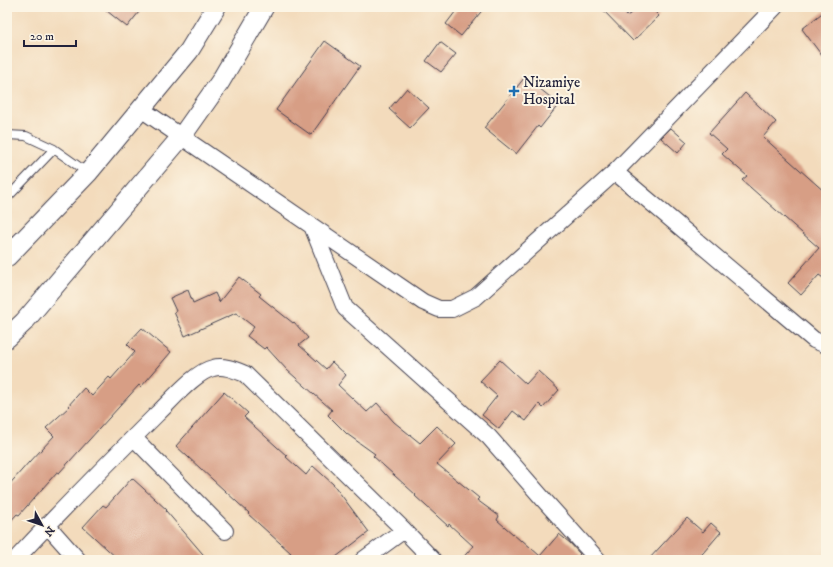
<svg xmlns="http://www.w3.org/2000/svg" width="833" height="567" font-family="'IM FELL DW Pica',serif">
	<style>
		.building { fill: #d79e85 }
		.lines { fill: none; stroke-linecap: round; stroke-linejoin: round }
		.service-casing { stroke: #413e4e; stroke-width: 10 }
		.minor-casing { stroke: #413e4e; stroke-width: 18 }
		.tertiary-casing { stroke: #413e4e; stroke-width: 21 }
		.service { stroke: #fff; stroke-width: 8 }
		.minor { stroke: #fff; stroke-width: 16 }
		.tertiary { stroke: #fff; stroke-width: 19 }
		.poi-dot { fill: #1f6fb2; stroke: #fcf5e5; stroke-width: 1.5 }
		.labels { text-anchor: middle; stroke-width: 4; stroke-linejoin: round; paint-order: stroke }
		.poi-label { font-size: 15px; fill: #22223b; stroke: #fcf5e5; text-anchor: start }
	</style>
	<rect width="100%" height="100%" fill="#fcf5e5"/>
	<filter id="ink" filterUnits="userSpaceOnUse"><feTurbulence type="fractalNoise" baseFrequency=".025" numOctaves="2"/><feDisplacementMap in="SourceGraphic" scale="8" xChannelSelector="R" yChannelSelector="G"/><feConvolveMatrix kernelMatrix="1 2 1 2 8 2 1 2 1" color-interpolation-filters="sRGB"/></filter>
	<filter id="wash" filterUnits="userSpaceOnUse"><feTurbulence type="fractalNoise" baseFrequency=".012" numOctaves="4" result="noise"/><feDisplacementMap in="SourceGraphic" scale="16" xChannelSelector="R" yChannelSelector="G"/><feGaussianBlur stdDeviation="0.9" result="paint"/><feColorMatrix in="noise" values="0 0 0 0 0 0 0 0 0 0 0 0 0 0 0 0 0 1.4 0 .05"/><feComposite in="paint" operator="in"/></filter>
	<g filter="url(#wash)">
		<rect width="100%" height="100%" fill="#f3dbbc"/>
		<g id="blocks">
			<path class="building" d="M102 7H143L127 27Z
				M459 7H485L461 36 446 24Z
				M600 7H619L627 16 639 7H650L659 16 633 41Z
				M826 10V61L802 29Z
				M325 41 360 66 311 135 276 110Z
				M440 42 456 54 441 72 426 61Z
				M525 77 559 104 540 128 538 126 516 154 484 128Z
				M407 88 429 108 410 128 389 109Z
				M745 93 776 122 763 137 826 193V280L819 275 801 295 788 283 819 248 742 180 747 176 722 154 727 149 709 133Z
				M671 128 687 142 678 153 661 138Z
				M239 277 261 294 259 296 293 323 294 322 308 338 299 345 326 369 332 362 346 375 338 385 367 412 377 403 394 422 420 443 437 426 456 444 437 464 479 498 477 500 499 516 497 520 521 541 522 540 540 556 559 534 570 543 580 554 574 560H461L473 546 449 524 448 526 415 496 416 495 373 456 375 454 347 434 328 415 332 410 287 370 266 347 264 349 247 336 254 327 236 313 185 336 174 312 176 311 170 298 188 290 193 303 215 293 219 302Z
				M142 328 171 352 141 387 139 385 59 473 57 472 19 515 17 514 7 525V487L29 462V463L54 436 46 428 69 407 68 406 84 388 92 396 109 377 111 379 135 352 127 344Z
				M500 360 526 384 538 371 559 390 543 408 539 404 526 421 513 411 499 429 482 415 497 396 480 381Z
				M224 392 248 413 244 417 287 456 286 457 306 475 313 466 333 484 369 532 332 560H282L291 553 248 514 249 513 176 446Z
				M132 478 167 510 166 511 208 560H119L83 527 103 505 106 507Z
				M687 518 703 532 711 523 721 532 697 560H648Z"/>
		</g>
	</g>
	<g filter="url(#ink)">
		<use href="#blocks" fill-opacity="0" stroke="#413e4e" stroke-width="1"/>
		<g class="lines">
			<defs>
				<path id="service" d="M7 135 26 136 54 149 88 173
					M7 198 54 149"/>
				<path id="minor" d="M141 109 423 302 439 309H452L476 297 615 172 814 340 826 345
					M615 172 775 7
					M312 226 345 308 489 437 544 500 598 560
					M134 438 225 531
					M47 525 78 560
					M15 560C61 510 109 462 157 414 170 402 196 371 213 368 224 365 235 370 245 374L404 530 433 560
					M363 560 404 530"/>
				<path id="tertiary" d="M7 257 88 173 189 51 216 7
					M7 338 24 322 182 136 220 82 264 7"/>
			</defs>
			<use href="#service" class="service-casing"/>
			<use href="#minor" class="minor-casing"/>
			<use href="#tertiary" class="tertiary-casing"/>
			<use href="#service" class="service"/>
			<use href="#minor" class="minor"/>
			<use href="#tertiary" class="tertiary"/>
		</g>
	</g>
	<path class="poi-dot" d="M512 85h4v4h4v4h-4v4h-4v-4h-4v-4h4z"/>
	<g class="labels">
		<g class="poi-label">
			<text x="523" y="87">Nizamiye<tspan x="523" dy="17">Hospital</tspan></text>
		</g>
	</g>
	<rect width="833" height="567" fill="none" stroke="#fcf5e5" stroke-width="24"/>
	<g transform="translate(42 525) rotate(130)" stroke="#fcf5e5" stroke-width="3" paint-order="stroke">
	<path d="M0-3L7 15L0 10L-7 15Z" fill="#22223b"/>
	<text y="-6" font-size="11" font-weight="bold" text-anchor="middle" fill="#22223b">N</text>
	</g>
	<path d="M24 40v6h52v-6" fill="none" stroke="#22223b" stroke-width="2"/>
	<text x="30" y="40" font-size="12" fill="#22223b" stroke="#fcf5e5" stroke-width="3" paint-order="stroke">20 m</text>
</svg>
